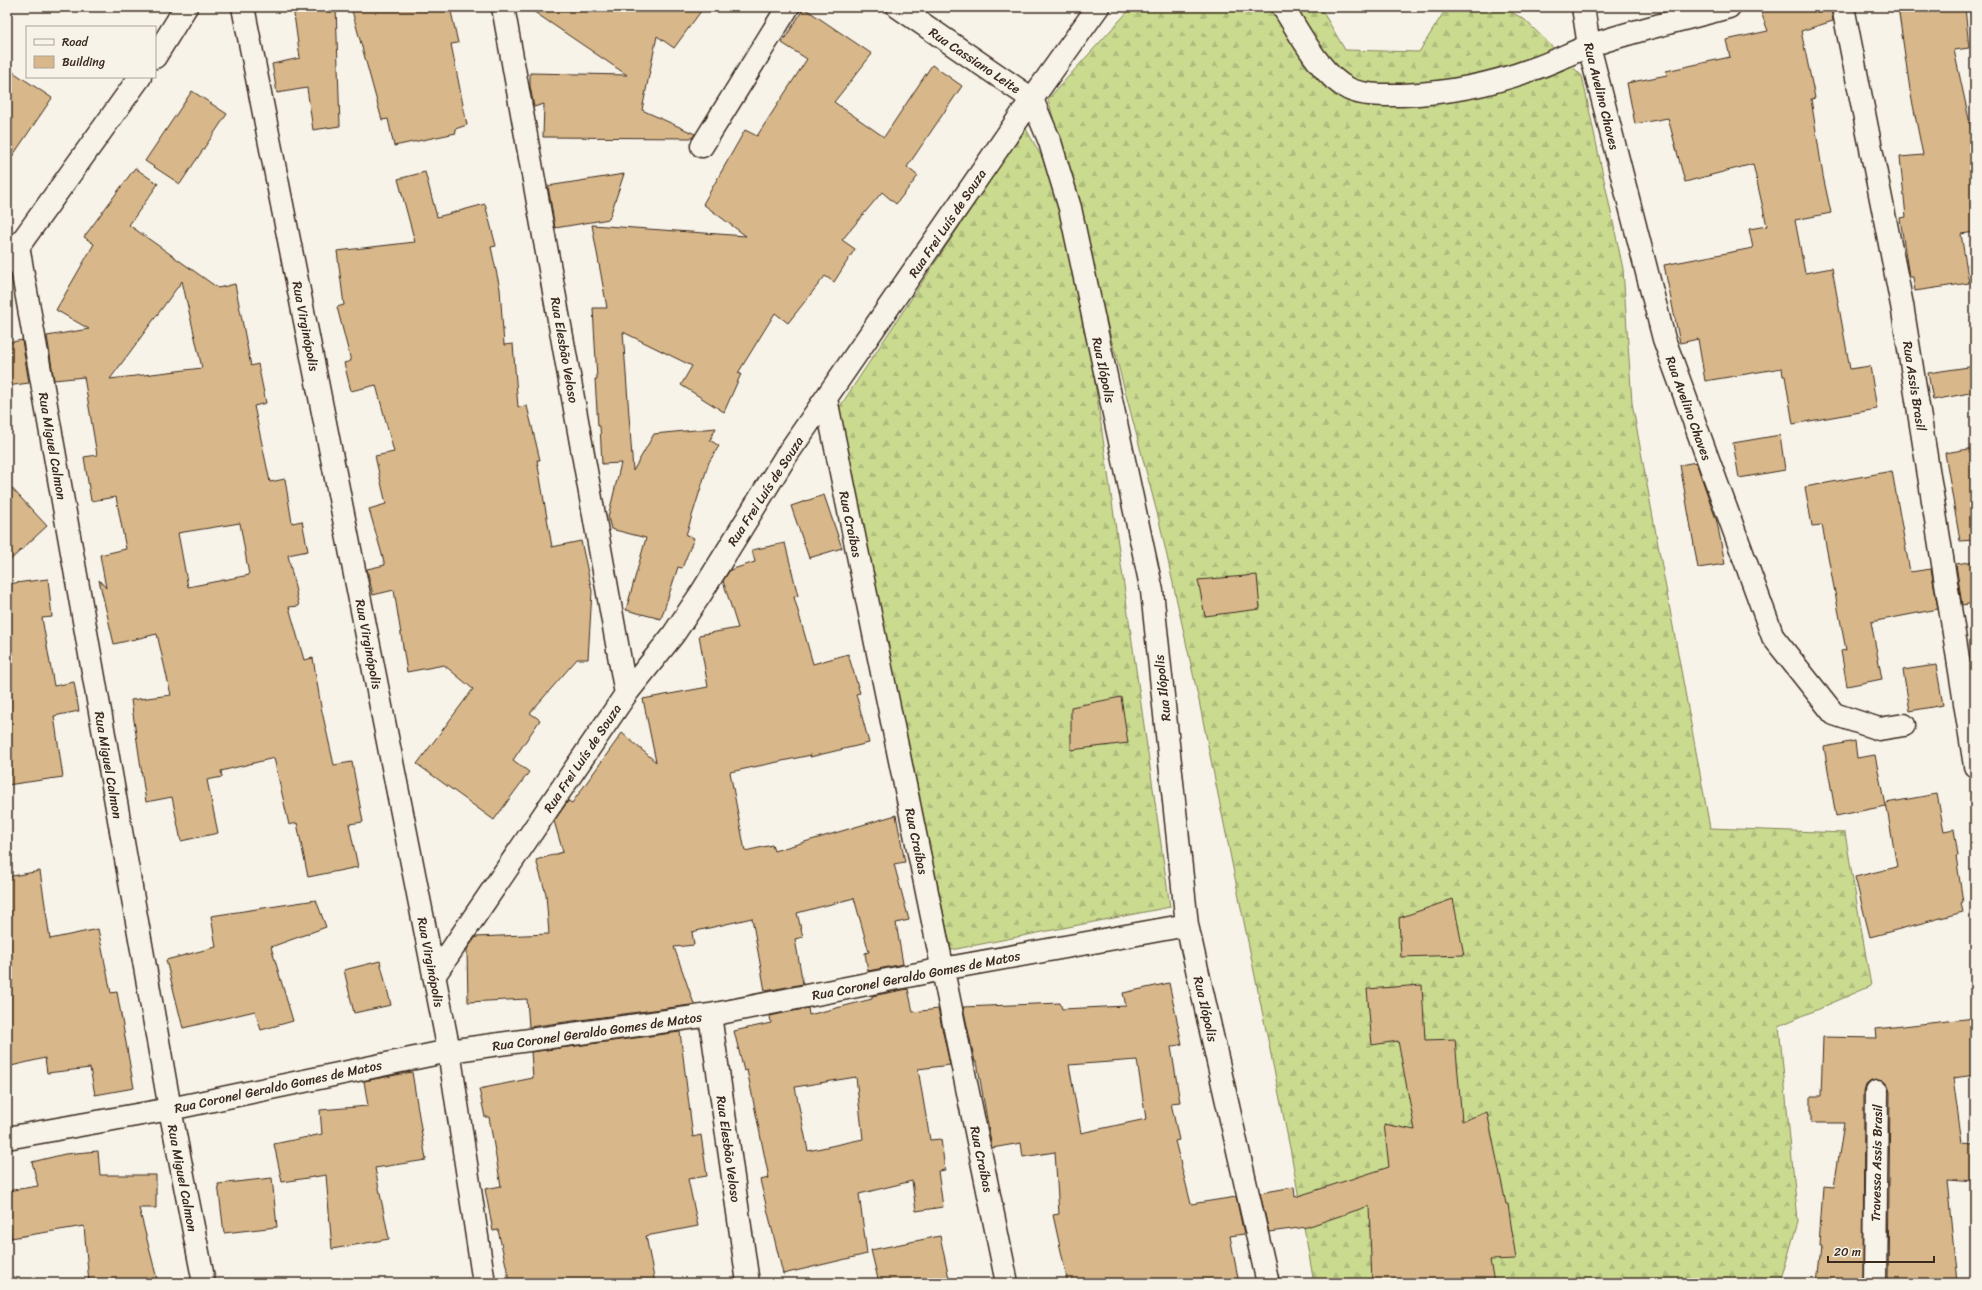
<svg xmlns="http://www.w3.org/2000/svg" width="1982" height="1290" font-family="Sriracha,sans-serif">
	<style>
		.forest { fill: url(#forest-firs); stroke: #828257 }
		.building { fill: #d8b88b; stroke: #3b2a1e; fill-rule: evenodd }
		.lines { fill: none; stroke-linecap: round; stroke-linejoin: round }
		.minor-casing { stroke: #3b2a1e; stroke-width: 25 }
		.secondary-casing { stroke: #3b2a1e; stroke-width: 25 }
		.minor { stroke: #f7f3e8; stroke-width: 22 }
		.secondary { stroke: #f7f3e8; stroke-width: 22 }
		.labels { text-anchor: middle; stroke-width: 3; stroke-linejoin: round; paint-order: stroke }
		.street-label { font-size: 13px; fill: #3b2a1e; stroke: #f7f3e8 }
	</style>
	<defs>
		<pattern id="forest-firs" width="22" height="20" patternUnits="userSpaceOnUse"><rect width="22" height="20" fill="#cadb90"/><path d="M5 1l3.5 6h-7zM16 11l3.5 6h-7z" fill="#aebc7c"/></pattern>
	</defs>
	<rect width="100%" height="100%" fill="#f7f3e8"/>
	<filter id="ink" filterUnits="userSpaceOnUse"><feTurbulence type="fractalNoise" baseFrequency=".025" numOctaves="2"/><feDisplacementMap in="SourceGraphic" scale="8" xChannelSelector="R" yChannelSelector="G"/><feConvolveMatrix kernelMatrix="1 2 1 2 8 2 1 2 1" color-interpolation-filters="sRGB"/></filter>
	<g filter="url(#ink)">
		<path class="forest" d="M1132 7H1320L1345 50 1419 52 1447 7H1503L1525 20 1582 76 1623 269 1632 403 1710 828 1845 833 1871 986 1779 1026 1798 1221 1780 1283H1314L1291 1153 1199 701 1159 520 1048 99Z
			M1025 127 1070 208 1170 907 951 950 839 408Z"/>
		<path class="building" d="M293 7H336L340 126 313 130 307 88 277 93 272 64 300 58Z
			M351 7H450L458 43 451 44 467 125 455 129 456 133 394 146 388 119 382 120Z
			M527 7H704L674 48 657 36 642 110 695 134 692 138 543 137 544 104 534 107 530 86V73L627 75Z
			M1759 7H1831L1833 21 1801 31 1815 98 1811 99 1823 176 1831 213 1795 220 1805 273 1832 268 1850 369 1870 366 1877 409 1793 424 1785 376H1783L1782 368 1705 381 1698 339 1680 343 1664 265 1753 248 1749 229 1767 226 1753 164 1685 182 1668 118 1635 124 1627 83 1667 75 1666 71 1730 57 1726 40 1768 31Z
			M1898 7H1965L1969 48 1954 50 1972 133 1975 132V232L1961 234 1969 283 1915 291 1913 277H1909L1900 218 1906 217 1900 157 1923 155 1910 90Z
			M804 8 872 54 834 102 884 137 932 65 962 86 907 167 918 176 896 204 882 192 842 240 855 249 834 282 825 276 788 323 775 313 738 373 741 374 724 412 681 385 692 366 623 332 633 471 654 434 716 428 710 440 719 446 709 462 686 535 694 538 682 568 678 567 661 619 626 610 646 538 611 529 608 517 621 463 602 464 600 426H598L595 379H597L593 308H607L592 225 746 236 703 204 745 130 757 136 807 59 782 43Z
			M7 68 52 98 7 164Z
			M192 91 227 114 180 184 145 161Z
			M135 168 158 184 129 225 218 288 235 284 251 366 258 364 266 403 254 406 270 482 285 479 292 523 302 521 308 551 288 555 299 606 289 607 304 660 313 658 321 707 334 765 352 762 363 822 349 824 358 867 308 877 297 823 289 825 274 758 221 771 222 777 207 780 218 833 181 841 172 797 146 802 131 700 171 695 157 634 114 644 99 580 106 588 100 555 126 549 116 497 91 501 84 457 97 455 84 377 54 380 47 336 89 329 56 310 94 244 84 237ZM182 281 202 368 110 379 130 352ZM240 523 249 575 188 587 178 533Z
			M425 172 437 217 485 204 496 246 491 247 500 289 504 345 513 344 518 407 527 406 540 460H537L552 547 581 541 592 591 588 659H577L530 713 540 720 513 760 529 772 494 820 417 764 473 689 444 665 407 672 394 590 373 595 367 569 385 565 369 509 386 504 375 456 394 452 376 385 351 391 344 363 351 361 337 307 344 305 337 251 415 242 398 179Z
			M624 174 609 219 555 228 548 186Z
			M22 340 29 383 7 386V343Z
			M1975 366V392L1933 400 1928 373Z
			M1780 435 1785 470 1739 478 1733 443Z
			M1975 448V540L1960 541 1945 453Z
			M1696 462 1717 522 1725 564 1698 568 1680 465Z
			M1892 471 1910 572 1931 569 1938 609 1871 622 1882 679 1847 686 1841 651 1846 650 1822 525 1812 526 1805 487Z
			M7 483 47 526 7 563Z
			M824 495 842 548 809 558 791 506Z
			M785 543 798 596 794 597 813 664 848 654 860 693 856 694 869 743 810 757 811 755 730 772 745 851 772 845 774 851 896 815 905 862 894 864 909 920 896 923 903 964 868 971 865 953 869 952 854 898 797 913 803 937 795 939 803 984 765 991 752 918 692 932 694 945 674 947 694 1004 690 1005 529 1027 527 999 468 1002 467 949 476 937 549 934 546 894 536 860 563 852 554 821 568 801 572 803 622 733 656 762 643 699 708 687 699 635 738 628 723 581 730 570 755 562 752 550Z
			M1975 561V603L1962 605 1956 564Z
			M1257 575 1260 609 1205 616 1198 580Z
			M48 579 52 617 42 618 54 686 74 682 79 711 54 716 63 777 7 785V584Z
			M1936 665 1943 705 1910 711 1903 670Z
			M1121 697 1128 743 1071 750V707Z
			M1855 741 1857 758 1875 755 1885 806 1836 816 1824 747Z
			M1937 794 1944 831 1954 829 1958 856H1956L1963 902 1961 903 1963 912 1870 937 1855 877 1897 867 1886 803Z
			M40 871 50 939 98 929 111 993 117 992 134 1088 95 1095 90 1068 47 1073 45 1058 7 1067V877Z
			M1453 899 1464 955 1401 957 1399 918Z
			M316 900 326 927 271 947 293 1021 261 1030 255 1011 183 1028 166 960 216 947 211 916Z
			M380 961 391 1005 354 1013 344 970Z
			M1169 983 1182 1044 1171 1047 1180 1102 1171 1103 1179 1140 1175 1141 1191 1204 1236 1197 1244 1234 1230 1236 1239 1283H1068L1053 1215 1059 1214 1055 1152 1023 1157 1021 1143 992 1148 977 1062H975L963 1007 1060 1003 1062 1009 1126 1006 1123 993ZM1137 1060 1146 1119 1081 1133 1069 1065Z
			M1422 985 1425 1040 1455 1039 1462 1121 1487 1112 1506 1204H1508L1516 1259 1490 1260 1494 1283H1372L1369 1206 1307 1227 1269 1232 1260 1193 1294 1187 1295 1197 1389 1167 1384 1124 1415 1130 1398 1041 1372 1045 1367 989Z
			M908 989 913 1012 938 1009 950 1065 918 1069 930 1140 941 1139 945 1170 938 1171 943 1207 916 1211 912 1181 859 1194 867 1254 783 1274 760 1180 769 1178 747 1070 744 1071 734 1031 771 1023 770 1016 808 1008 809 1015 872 999V996ZM856 1077 863 1139 808 1151 795 1087Z
			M1975 1018V1075L1953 1078 1962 1143 1975 1144V1182L1947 1180 1957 1283H1888L1890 1092 1888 1086 1884 1081 1877 1080 1871 1081 1866 1085 1864 1092 1863 1283H1817L1821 1246H1819L1823 1186 1834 1187 1844 1123H1811V1096H1821L1823 1037 1877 1038 1876 1029Z
			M680 1032 693 1137 701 1135 707 1176 688 1179 698 1226 646 1236 655 1283H510L498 1230 493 1231 485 1189 501 1186 489 1117H485L479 1089 533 1078 531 1052Z
			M412 1072 426 1160 375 1168 389 1239 332 1249 326 1175 282 1182 274 1144 322 1134 320 1110 368 1106 364 1081Z
			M98 1151 100 1175H156V1208H139L158 1283H89L84 1226 11 1238 7 1213V1191L38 1186 32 1162 65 1154Z
			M272 1178 277 1227 224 1233 218 1184Z
			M940 1236 950 1283H879L871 1250Z"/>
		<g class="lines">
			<defs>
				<path id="minor" d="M243 7 449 1051 484 1283
					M503 7 626 694
					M898 7 1032 99
					M1283 7C1299 32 1321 76 1349 89 1364 96 1385 95 1402 95 1448 93 1490 85 1533 69 1552 63 1570 53 1589 46 1634 30 1683 20 1729 7
					M1583 7 1589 46 1664 339 1773 637 1834 714 1879 729 1904 725
					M1843 7 1902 305 1975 766
					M1032 99 1050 142 1070 208 1152 591 1187 925 1268 1283
					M702 146 788 7
					M18 246 170 1109 204 1283
					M826 399 1007 1283
					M434 976 626 694 673 635 702 592 786 456 1032 99 1098 7
					M710 1015 748 1283
					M7 1138 170 1109 449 1051 710 1015 943 969 1187 925
					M1875 1283 1877 1092"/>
				<path id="secondary" d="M155 57 186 7
					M7 262 140 77"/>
			</defs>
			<use href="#minor" class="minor-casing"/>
			<use href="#secondary" class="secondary-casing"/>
			<use href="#minor" class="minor"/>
			<use href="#secondary" class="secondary"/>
		</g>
	</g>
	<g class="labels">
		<g class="street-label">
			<text transform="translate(975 60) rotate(34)" y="5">Rua Cassiano Leite</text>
			<text transform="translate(1602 96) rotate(76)" y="5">Rua Avelino Chaves</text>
			<text transform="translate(947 223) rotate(-56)" y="5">Rua Frei Luís de Souza</text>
			<text transform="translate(306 326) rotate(79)" y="5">Rua Virginópolis</text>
			<text transform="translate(565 350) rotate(80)" y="5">Rua Elesbão Veloso</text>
			<text transform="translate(1104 370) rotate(78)" y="5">Rua Ilópolis</text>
			<text transform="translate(1915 386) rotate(81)" y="5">Rua Assis Brasil</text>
			<text transform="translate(1689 408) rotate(70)" y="5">Rua Avelino Chaves</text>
			<text transform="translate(53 446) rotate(80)" y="5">Rua Miguel Calmon</text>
			<text transform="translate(765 491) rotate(-57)" y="5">Rua Frei Luís de Souza</text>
			<text transform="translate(851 524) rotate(78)" y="5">Rua Craíbas</text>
			<text transform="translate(369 644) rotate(79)" y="5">Rua Virginópolis</text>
			<text transform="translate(1162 688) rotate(-96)" y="5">Rua Ilópolis</text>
			<text transform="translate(582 758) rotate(-56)" y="5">Rua Frei Luís de Souza</text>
			<text transform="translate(109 765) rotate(80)" y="5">Rua Miguel Calmon</text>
			<text transform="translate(917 841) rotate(78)" y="5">Rua Craíbas</text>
			<text transform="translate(431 962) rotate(79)" y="5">Rua Virginópolis</text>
			<text transform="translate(916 975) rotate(-11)" y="5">Rua Coronel Geraldo Gomes de Matos</text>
			<text transform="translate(1206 1009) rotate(77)" y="5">Rua Ilópolis</text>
			<text transform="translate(597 1031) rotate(-8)" y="5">Rua Coronel Geraldo Gomes de Matos</text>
			<text transform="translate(278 1086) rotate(-12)" y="5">Rua Coronel Geraldo Gomes de Matos</text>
			<text transform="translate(729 1149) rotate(82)" y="5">Rua Elesbão Veloso</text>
			<text transform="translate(982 1159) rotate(78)" y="5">Rua Craíbas</text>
			<text transform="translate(1876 1163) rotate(-89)" y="5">Travessa Assis Brasil</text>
			<text transform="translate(183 1178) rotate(79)" y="5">Rua Miguel Calmon</text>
		</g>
	</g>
	<rect width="1982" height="1290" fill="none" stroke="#f7f3e8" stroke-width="24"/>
	<rect x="12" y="12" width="1958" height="1266" fill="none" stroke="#3b2a1e" stroke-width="1.5" filter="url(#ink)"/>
	<rect x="26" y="26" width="130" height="52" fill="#f7f3e8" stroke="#aca397"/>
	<rect x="34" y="39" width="20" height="6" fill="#f7f3e8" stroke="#aca397"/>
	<text x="62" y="46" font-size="12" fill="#3b2a1e">Road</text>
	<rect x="34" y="56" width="20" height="12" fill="#d8b88b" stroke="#aca397"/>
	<text x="62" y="66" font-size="12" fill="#3b2a1e">Building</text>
	<path d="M1828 1256v6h106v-6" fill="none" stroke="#3b2a1e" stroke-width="2"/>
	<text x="1834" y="1256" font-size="12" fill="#3b2a1e" stroke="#f7f3e8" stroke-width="3" paint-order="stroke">20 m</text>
</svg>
